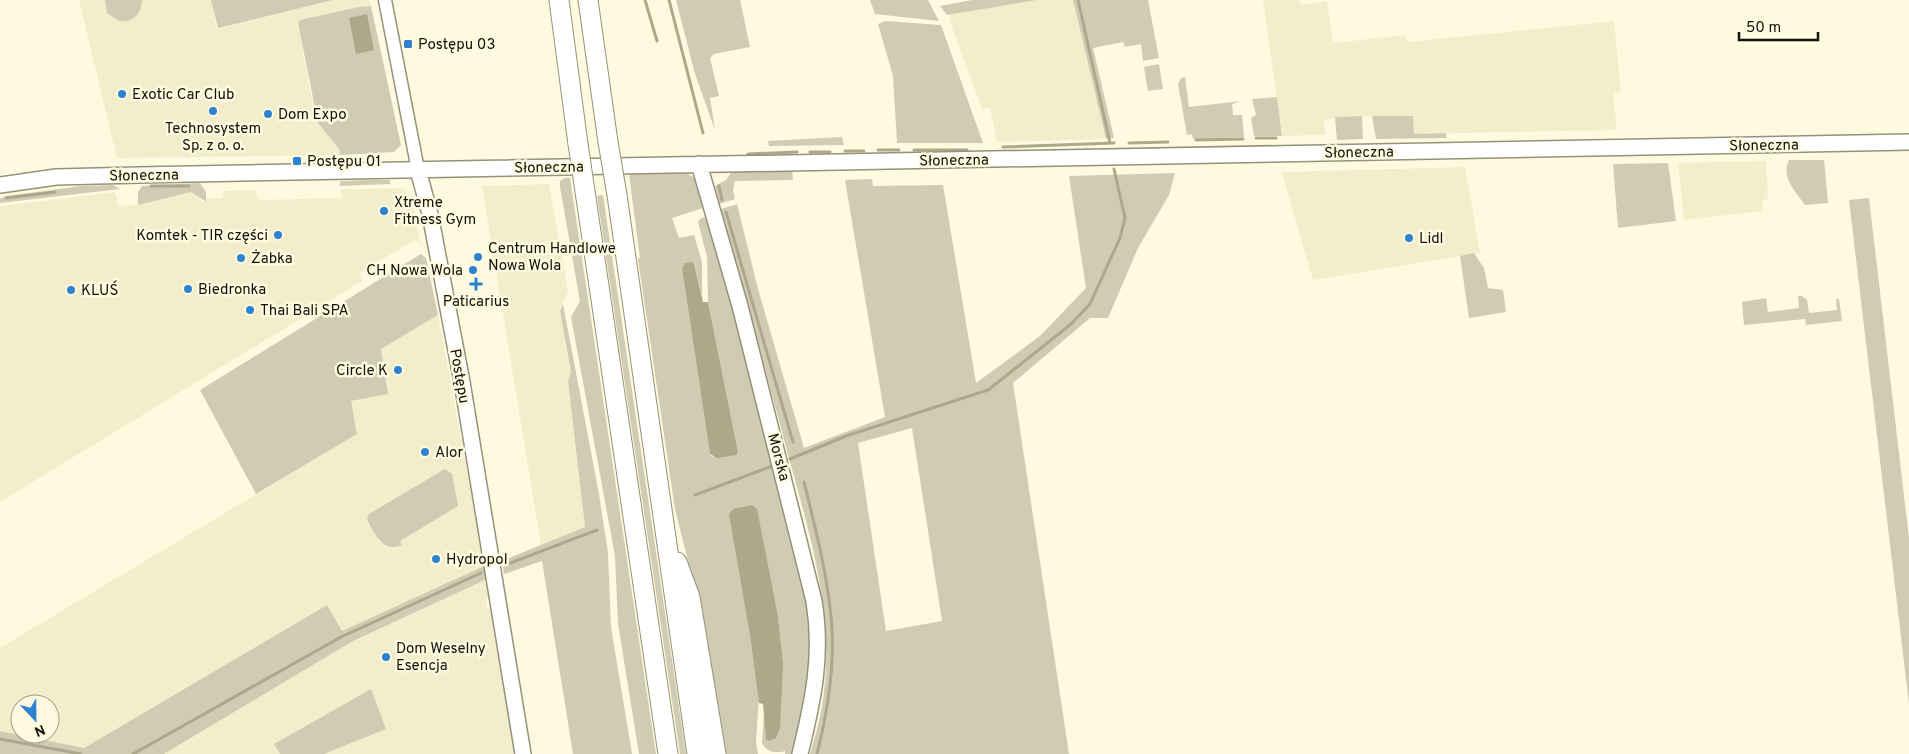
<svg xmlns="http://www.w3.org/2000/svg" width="1909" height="754" font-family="Overpass,sans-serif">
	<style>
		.built { fill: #f2eecc; fill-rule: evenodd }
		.green { fill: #d0ccb4; fill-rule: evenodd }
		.water { fill: #ada889 }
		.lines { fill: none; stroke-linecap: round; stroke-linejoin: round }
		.stream { stroke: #ada889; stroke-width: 3 }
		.tertiary-casing { stroke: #959279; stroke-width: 15 }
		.secondary-casing { stroke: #959279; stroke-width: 18 }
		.motorway-casing { stroke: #959279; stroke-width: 21 }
		.tertiary { stroke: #fff; stroke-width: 12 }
		.secondary { stroke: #fff; stroke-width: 15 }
		.motorway { stroke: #fff; stroke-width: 19 }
		.motorway-bridge-casing { stroke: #959279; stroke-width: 21; stroke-linecap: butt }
		.motorway-bridge { stroke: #fff; stroke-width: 19 }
		.poi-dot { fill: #2d82d1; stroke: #fefadf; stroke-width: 2 }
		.labels { text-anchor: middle; stroke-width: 5; stroke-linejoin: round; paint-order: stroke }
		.poi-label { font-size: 15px; fill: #131108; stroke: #fefadf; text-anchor: start }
		.street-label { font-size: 15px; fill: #131108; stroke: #fefadf }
	</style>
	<rect width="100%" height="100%" fill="#fefadf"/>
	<path class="built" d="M79 0H211L217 28 333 0H369L371 6 359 7 300 20 298 23 310 91 328 136 339 149 340 155 117 158Z
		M1037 0H1073L1106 139 997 142 990 108 982 109 949 19 951 14Z
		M1263 0H1299L1302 5 1327 1 1333 43 1405 35 1407 42 1614 21 1621 92 1613 93 1617 130 1414 134 1413 116H1342L1324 120 1325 135 1282 136Z
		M1766 161 1768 199 1762 200 1763 211 1684 220 1678 163Z
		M1465 167 1480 253 1313 280 1282 172Z
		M549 184 568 291 560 311 571 372 568 381 585 527 541 545 482 186Z
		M402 188 412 198 421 245 418 241H413L360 273 362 281 0 502V206L115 192 119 206 138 205 191 192 203 202H206V198H223L224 191 255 190 258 200 342 198 341 189Z
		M438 315 482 552 480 556 484 566 342 631 327 605 84 748 0 731V648L357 434 351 401 388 394 381 349ZM20 704H50V734H20Z
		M487 579 489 595 486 598 487 607 491 611 493 619 515 754H324L386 729 313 754H164L353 641Z"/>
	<path class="green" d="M105 0H142C142 14 133 23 119 21L107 13Z
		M211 0H333L218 28Z
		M676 0H740L750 47 714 54 710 58 719 96 710 98 715 130 695 74Z
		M870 0H928L939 21 875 14Z
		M972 0H1037L947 15 940 6Z
		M1073 0H1148L1159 58 1143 61 1141 44 1125 47 1123 42 1093 48 1114 138 1106 139Z
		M371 6 401 145 394 152 340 155 339 149 318 123 298 23 300 20 359 7Z
		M885 21 941 25 983 143H897L893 76 878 24Z
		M1159 64 1163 89 1148 91 1144 67Z
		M1185 77 1189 107 1241 101 1232 104 1233 115H1242L1244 137 1193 139 1192 134 1187 135 1178 84 1181 78Z
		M1277 97 1282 136H1254L1251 118 1256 115 1252 99Z
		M1362 116 1363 139 1337 140 1335 117Z
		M1372 116H1413L1414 134 1446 133V138L1376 139Z
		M842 137 844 145 769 146 768 141Z
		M1789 160H1824L1828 203 1805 205C1796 192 1780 177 1789 160Z
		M1668 163 1676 221 1618 228 1613 164Z
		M792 169 793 180 735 181 733 190 735 199 719 204 715 186 726 180 733 170Z
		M680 172C699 174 700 190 706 207L672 218 679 238 694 235 702 262V297L694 264 682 269 710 454 712 457 738 452 708 302 707 257 698 222 701 218 707 217 808 584 815 659 797 754H785V751C776 754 766 752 762 743L764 712 766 739 783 663 778 616 755 506 750 635 759 698 756 741 758 754H723L695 589 675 509 638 259 640 258 629 174Z
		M1175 173 1169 195 1138 248 1108 318H1090L1013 383 1069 754H810C816 733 822 713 824 691 835 602 803 514 781 428 761 355 742 282 721 209L737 204 758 289 804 448 885 417 845 180 872 179 873 186 943 185 976 383 1040 336 1086 288 1069 176ZM912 428 942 621 886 631 858 443Z
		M565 178H570L656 754H639L618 624 615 556 571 317 580 301 560 187V181Z
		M367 180H390V184L339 186 341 181Z
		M200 183 206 192V202L191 192 138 205V192L142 186Z
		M113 185 120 189 0 203V199L6 196 82 186Z
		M603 195 686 754H680L597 196Z
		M1869 198 1909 538V704L1849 200Z
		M1474 253 1484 268 1488 288 1503 290 1506 312 1469 318 1460 256Z
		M421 254 426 258 438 315 381 349 388 394 351 401 357 434 256 494 200 390Z
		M1798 296H1802L1807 300 1809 313 1837 310 1836 299H1839L1842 321 1806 325 1805 319 1744 325 1742 302 1766 298 1768 312 1799 308Z
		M563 304 599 494 608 553 611 627 632 754H573L542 561 504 574 502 561 585 527 568 381 571 372 560 311Z
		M445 469 452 474 458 506 400 541 402 545C382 553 375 534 367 519L369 514Z
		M484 566 487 579 353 641 164 754H0V731L84 748 327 605 342 631Z
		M371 689 386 729 324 754H280L274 744Z"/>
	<path class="water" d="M367 14 374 50 356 54 349 18Z
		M692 262 694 264 703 302H708L738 452 736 455 717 458 710 454 682 269 685 263Z
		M752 505 757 509 778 616 783 663 780 728 776 738 769 741 766 739 763 704 759 703 750 635 729 514 733 509Z"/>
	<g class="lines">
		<path class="stream" d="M645 0 657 41
			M669 0 703 133
			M1078 0 1110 143
			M1256 138H1276
			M1196 140 1243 139
			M1129 143 1168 142
			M1003 147 1114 143
			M878 150H899
			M914 150H967
			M845 151H864
			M810 152H830
			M748 154 797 152
			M151 186H189
			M719 186 722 200
			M6 198 55 192
			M726 212 793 442
			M790 459 846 436 988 390 1070 325 1090 304 1120 238 1125 218 1114 169
			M804 482C815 526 827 573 831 617 836 663 828 710 817 754
			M695 495 775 465
			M505 565 597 530
			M0 739 81 754
			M133 754 341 637 481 573"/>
		<defs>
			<path id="tertiary" d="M385 0 418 170"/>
			<path id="secondary" d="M699 164 740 306 814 601C823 656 813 701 800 754
				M418 170 430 214 462 382 523 754
				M0 185 56 177 139 175 1909 142"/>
			<path id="motorway" d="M559 0 578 144
				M588 0 608 142
				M617 195 697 754
				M586 198 668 754
				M677 562 690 597 716 754"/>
		</defs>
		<use href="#tertiary" class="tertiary-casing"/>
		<use href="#secondary" class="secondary-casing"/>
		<use href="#motorway" class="motorway-casing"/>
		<use href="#tertiary" class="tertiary"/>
		<use href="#secondary" class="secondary"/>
		<use href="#motorway" class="motorway"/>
		<defs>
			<path id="motorway-bridge" d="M608 142 617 195
				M578 144 586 198"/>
		</defs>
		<use href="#motorway-bridge" class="motorway-bridge-casing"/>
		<use href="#motorway-bridge" class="motorway-bridge"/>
	</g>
	<g class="poi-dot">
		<rect x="403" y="39" width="10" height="10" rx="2.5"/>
		<circle cx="122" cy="94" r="5"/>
		<circle cx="213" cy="111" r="5"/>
		<circle cx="268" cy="114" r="5"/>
		<rect x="292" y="156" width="10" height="10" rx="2.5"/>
		<circle cx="384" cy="211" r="5"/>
		<circle cx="278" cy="235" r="5"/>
		<circle cx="1409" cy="238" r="5"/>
		<circle cx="478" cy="257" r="5"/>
		<circle cx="241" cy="258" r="5"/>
		<circle cx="473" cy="270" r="5"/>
		<path d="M473.5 276.5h5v5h5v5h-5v5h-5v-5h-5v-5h5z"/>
		<circle cx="188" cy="289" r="5"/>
		<circle cx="71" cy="290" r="5"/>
		<circle cx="250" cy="310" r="5"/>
		<circle cx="398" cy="370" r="5"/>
		<circle cx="425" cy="452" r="5"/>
		<circle cx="436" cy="559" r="5"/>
		<circle cx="386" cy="657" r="5"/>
	</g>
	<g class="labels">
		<g class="poi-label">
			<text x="418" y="49">Postępu 03</text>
			<text x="132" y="99">Exotic Car Club</text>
			<text x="278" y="119">Dom Expo</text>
			<text x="213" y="133" text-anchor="middle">Technosystem<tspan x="213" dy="17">Sp. z o. o.</tspan></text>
			<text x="307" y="166">Postępu 01</text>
			<text x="394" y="207">Xtreme<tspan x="394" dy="17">Fitness Gym</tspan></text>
			<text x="268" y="240" text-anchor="end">Komtek - TIR części</text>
			<text x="1419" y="243">Lidl</text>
			<text x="488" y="253">Centrum Handlowe<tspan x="488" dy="17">Nowa Wola</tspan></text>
			<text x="251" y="263">Żabka</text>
			<text x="463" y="275" text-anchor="end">CH Nowa Wola</text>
			<text x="198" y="294">Biedronka</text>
			<text x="81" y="295">KLUŚ</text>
			<text x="476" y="306" text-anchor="middle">Paticarius</text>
			<text x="260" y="315">Thai Bali SPA</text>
			<text x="388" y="375" text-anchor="end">Circle K</text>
			<text x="435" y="457">Alor</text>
			<text x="446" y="564">Hydropol</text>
			<text x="396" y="653">Dom Weselny<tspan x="396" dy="17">Esencja</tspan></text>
		</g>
		<g class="street-label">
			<text transform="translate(1764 145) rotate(-1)" y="5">Słoneczna</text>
			<text transform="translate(1359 152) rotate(-1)" y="5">Słoneczna</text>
			<text transform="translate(954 160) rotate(-1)" y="5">Słoneczna</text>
			<text transform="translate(549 167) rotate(-1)" y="5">Słoneczna</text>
			<text transform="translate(144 175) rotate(-1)" y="5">Słoneczna</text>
			<text transform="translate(460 376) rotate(80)" y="5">Postępu</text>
			<text transform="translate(779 457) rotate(75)" y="5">Morska</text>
		</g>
	</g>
	<g transform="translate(35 719) rotate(158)"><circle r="24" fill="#fefadf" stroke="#a09d89"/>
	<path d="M0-4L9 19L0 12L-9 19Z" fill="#2d82d1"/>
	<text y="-8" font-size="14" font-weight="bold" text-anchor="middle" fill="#131108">N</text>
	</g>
	<path d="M1739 32v8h79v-8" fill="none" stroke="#131108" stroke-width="2.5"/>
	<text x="1746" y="32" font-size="15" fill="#131108" stroke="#fefadf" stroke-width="4" paint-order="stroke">50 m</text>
</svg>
